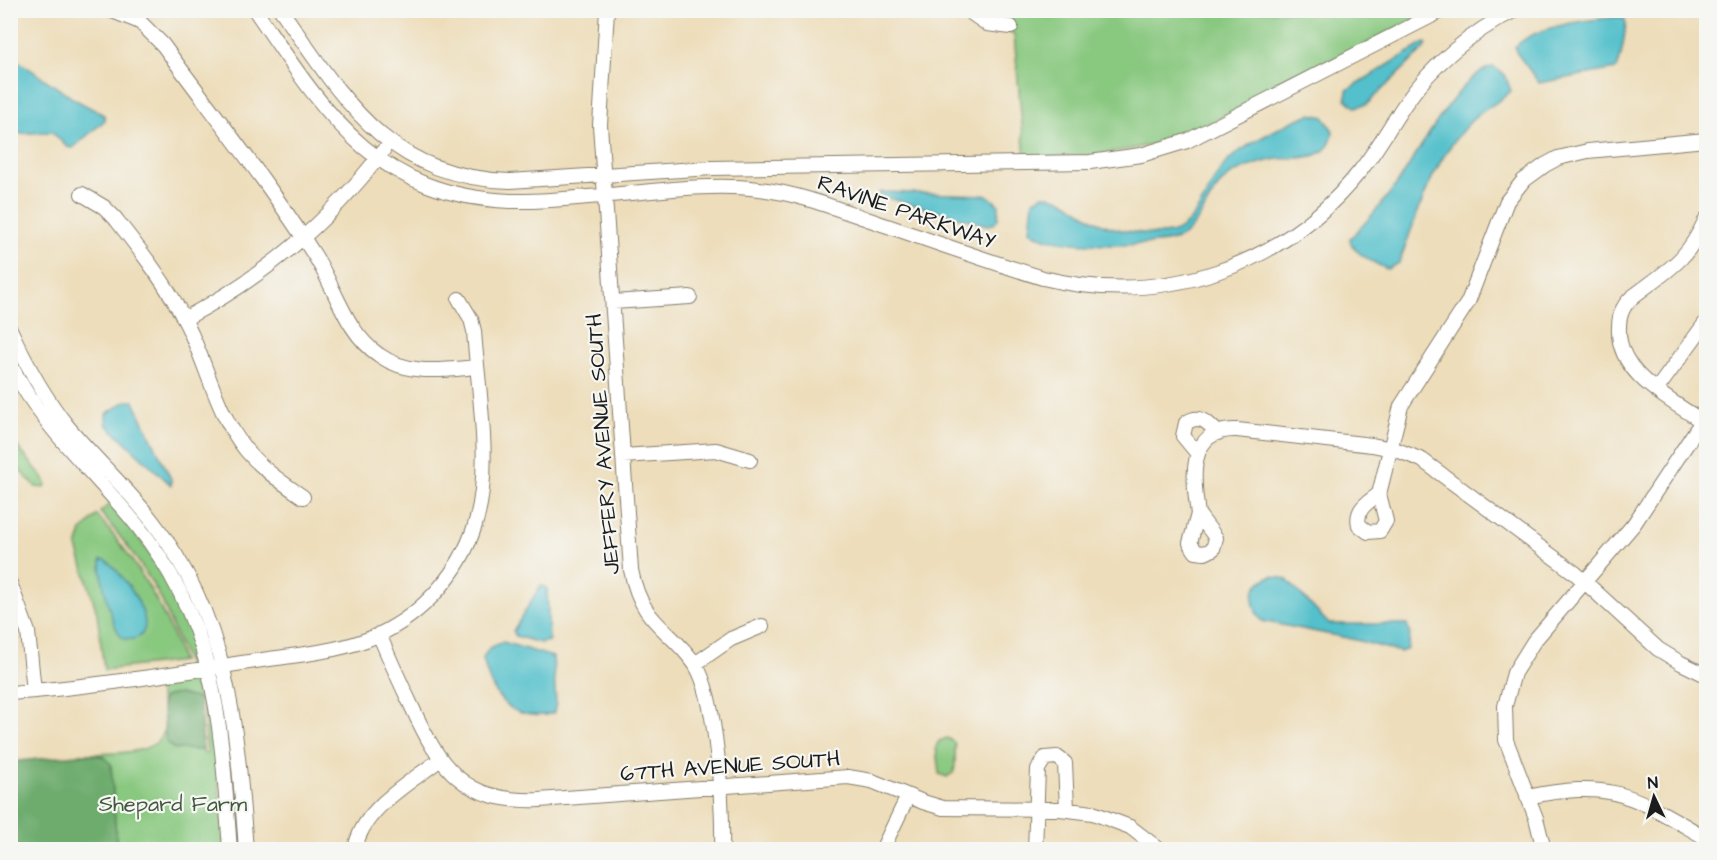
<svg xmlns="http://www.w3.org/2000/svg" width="1717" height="860" font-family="'Architects Daughter',sans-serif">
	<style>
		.green { fill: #88c87f; stroke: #52724e; stroke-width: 1.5 }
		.forest { fill: #6eac6e; stroke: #456445; stroke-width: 1.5 }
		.water { fill: #53c0cb; stroke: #386e74; stroke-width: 1.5 }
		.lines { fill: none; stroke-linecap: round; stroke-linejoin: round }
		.minor-casing { stroke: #847c6b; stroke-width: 16 }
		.minor { stroke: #fff; stroke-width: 14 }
		.labels { text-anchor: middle; stroke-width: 4.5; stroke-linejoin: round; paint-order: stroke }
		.street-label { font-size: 22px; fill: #1c1c1c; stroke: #f6f6f2 }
		.park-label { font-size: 22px; fill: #42583f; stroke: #f6f6f2 }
	</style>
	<rect width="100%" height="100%" fill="#f6f6f2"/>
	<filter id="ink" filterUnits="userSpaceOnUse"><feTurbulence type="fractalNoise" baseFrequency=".0167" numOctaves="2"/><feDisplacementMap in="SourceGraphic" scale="12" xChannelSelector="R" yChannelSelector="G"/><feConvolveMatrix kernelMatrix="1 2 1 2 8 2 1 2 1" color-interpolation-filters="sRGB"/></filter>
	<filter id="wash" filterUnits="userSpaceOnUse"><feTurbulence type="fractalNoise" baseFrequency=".008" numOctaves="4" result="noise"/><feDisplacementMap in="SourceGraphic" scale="24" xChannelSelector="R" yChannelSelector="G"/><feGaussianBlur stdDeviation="1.35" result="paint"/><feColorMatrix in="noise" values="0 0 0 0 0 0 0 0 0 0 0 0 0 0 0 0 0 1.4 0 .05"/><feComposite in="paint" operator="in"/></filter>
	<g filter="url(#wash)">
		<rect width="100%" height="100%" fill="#edddba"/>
		<path class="green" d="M979 11H1431L1190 133C1131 154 1086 156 1025 158L1014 35Z
			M10 438 43 477 46 483 45 488 36 487 11 461Z
			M111 503C132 528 219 636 189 666 184 660 168 614 162 601 145 568 124 540 100 512Z
			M97 515C134 558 165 606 182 661L104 670 97 613 77 547 82 531Z
			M193 679 199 699 170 695 162 707 157 683Z
			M198 680 208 686 210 692 225 849 11 850 106 758 79 754C102 753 160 758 164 729L172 748 203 750 204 754 207 753 203 699Z
			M947 738 954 742C956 746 955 767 954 772L947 777 939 774 936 747 939 741Z"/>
		<path class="forest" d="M179 694 199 699 203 750 175 749 166 742 162 700 167 696Z
			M86 754 102 756 111 764 117 849H11V762Z"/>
		<path class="water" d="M1618 17 1624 18 1626 23C1625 33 1621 63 1616 69L1539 83 1516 52 1515 47C1536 25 1588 20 1618 17Z
			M1424 43 1427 44 1425 48 1366 105 1355 107 1346 99 1347 90Z
			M11 56 74 99 104 115 105 120 73 148 67 147 52 132 11 134Z
			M1494 67 1505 75 1511 91C1500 102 1483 109 1471 121 1431 162 1419 211 1399 263L1387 269C1376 264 1349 251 1350 238 1367 223 1382 203 1396 185 1414 161 1462 68 1494 67Z
			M1310 114 1324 117 1333 131C1330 165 1294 156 1271 160 1259 163 1247 167 1236 172 1208 186 1206 221 1181 237 1162 249 1041 248 1030 230L1033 201 1043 195C1064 196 1079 211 1096 221 1115 231 1142 234 1163 234 1198 234 1206 183 1227 162 1242 146 1289 122 1310 114Z
			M880 192 987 195 999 205 998 219 994 224 987 225 884 197 878 194Z
			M126 401H134L136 406 171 479V485L106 424V414Z
			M101 560H106C120 571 158 619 140 636 135 640 129 640 123 638 111 627 100 576 101 560Z
			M1273 576 1286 579 1329 624H1407L1410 635 1408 649 1400 652 1352 639 1262 621C1248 604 1250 582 1273 576Z
			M541 585 547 589 549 641 540 643 516 636 513 631Z
			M503 642 553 657 556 703 554 713C512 724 491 697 483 658L489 648Z"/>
	</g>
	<g filter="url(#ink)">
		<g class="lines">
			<defs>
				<path id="minor" d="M110 10 140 22 163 45C214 115 269 183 315 256 336 289 346 333 379 355 408 376 443 370 476 367
					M255 10C325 113 374 195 510 201 543 202 577 198 610 195 659 191 710 183 759 189 796 193 832 207 867 219 926 239 984 260 1043 278 1162 307 1283 268 1360 171 1377 150 1390 126 1405 104 1433 64 1472 32 1515 10
					M281 10C344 100 387 177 510 181L712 168 1090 162 1141 155 1187 141 1443 10
					M607 10 600 125 631 570C642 625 668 626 695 664 717 697 723 808 722 850
					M967 10 987 24 1011 27
					M82 194 104 207 115 218C140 250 167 284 185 321 207 363 216 413 246 450 262 469 283 483 303 497
					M1706 219C1687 261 1669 269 1635 295 1624 303 1619 313 1619 327 1616 375 1672 400 1706 424
					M613 302 690 297
					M184 319C264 277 328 223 383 151
					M10 329C26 364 44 397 68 427 95 459 127 488 153 522 230 621 237 730 246 850
					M10 364C43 429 92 470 136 524 218 625 221 727 230 850
					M1657 389 1706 322
					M1197 453 1183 436 1186 423C1200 413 1208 423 1218 433
					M623 456 716 450 750 460
					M1379 494 1401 406 1468 302 1507 201 1523 181 1545 165 1558 158 1588 151 1706 140
					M1379 494 1386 521 1380 531 1368 532 1359 525C1355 509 1368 502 1379 494Z
					M1198 514C1193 481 1186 428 1237 430L1372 445 1397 450 1422 460 1575 573 1658 649 1681 663 1706 675
					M1198 514 1216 538 1213 549 1205 553 1196 552 1190 543Z
					M10 583 28 632 34 691
					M379 634C389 658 400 682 411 705 440 768 463 803 539 800L848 777 872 781 923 802 943 808 1060 809 1093 813 1130 827 1160 850
					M695 664 731 639 762 626
					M10 693C91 687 170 674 249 662 292 655 339 653 378 635 423 614 460 573 475 525 493 467 478 391 474 331L471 319 459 299
					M1527 797C1614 779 1633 796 1706 838
					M355 850C361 809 409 784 439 760
					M882 850 908 796
					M1035 850 1038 769 1045 758 1057 757 1065 763 1067 809
					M1544 850 1536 818 1506 740 1505 706 1514 673 1534 641 1634 524 1706 415"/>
			</defs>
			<use href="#minor" class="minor-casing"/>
			<use href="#minor" class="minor"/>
		</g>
	</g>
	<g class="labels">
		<g class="street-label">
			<text transform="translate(907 211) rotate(19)" y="8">RAVINE PARKWAY</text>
			<text transform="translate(602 444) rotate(-94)" y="8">JEFFERY AVENUE SOUTH</text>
			<text transform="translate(730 765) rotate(-4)" y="8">67TH AVENUE SOUTH</text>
		</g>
		<g class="park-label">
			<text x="173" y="811">Shepard Farm</text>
		</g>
	</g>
	<rect width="1717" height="860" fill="none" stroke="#f6f6f2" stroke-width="36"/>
	<g transform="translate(1654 797) rotate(355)" stroke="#f6f6f2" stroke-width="4.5" paint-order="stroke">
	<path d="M0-4.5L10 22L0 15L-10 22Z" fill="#1c1c1c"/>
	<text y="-9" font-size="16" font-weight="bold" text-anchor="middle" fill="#1c1c1c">N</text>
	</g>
</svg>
